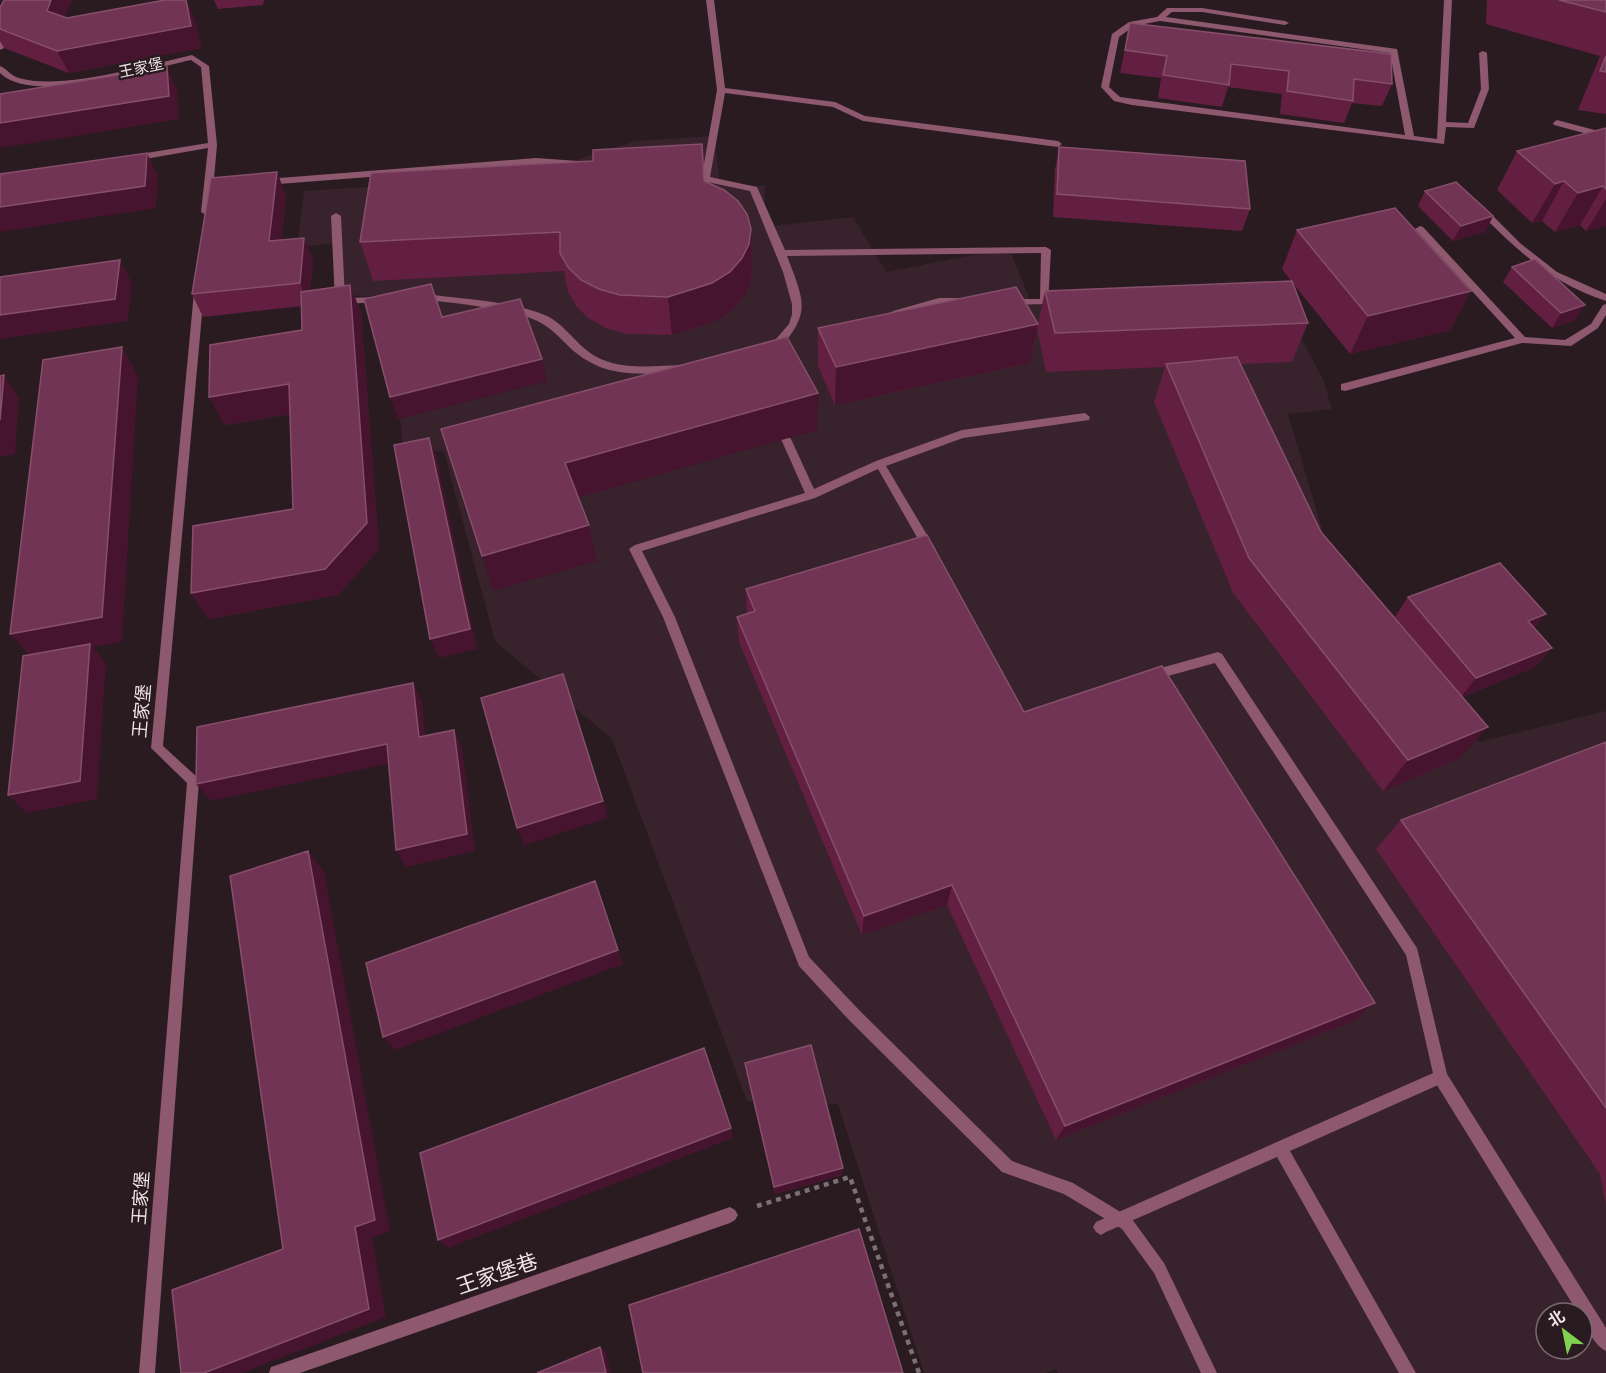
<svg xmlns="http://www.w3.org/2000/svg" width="1606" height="1373" font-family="Cabin,'Noto Sans SC',sans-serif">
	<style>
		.built { fill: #38222b; fill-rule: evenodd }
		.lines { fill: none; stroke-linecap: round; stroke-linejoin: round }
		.path { stroke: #7d7075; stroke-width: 4.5; stroke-dasharray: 5 5; stroke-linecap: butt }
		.lane { fill: #8e586e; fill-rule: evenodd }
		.street { fill: #8e586e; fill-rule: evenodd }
		.wall { fill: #631f42 }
		.shaded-wall { fill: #46142e }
		.building { fill: #723454; stroke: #864f6b; stroke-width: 1.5 }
		.labels { text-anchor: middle; stroke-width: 5; stroke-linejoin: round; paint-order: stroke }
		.far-street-label { font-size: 15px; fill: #eee3e6; stroke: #2a1b21 }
		.street-label { font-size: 18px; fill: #eee3e6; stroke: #2a1b21 }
		.near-street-label { font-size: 21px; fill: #eee3e6; stroke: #2a1b21 }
	</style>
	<rect width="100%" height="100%" fill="#2a1b21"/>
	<path class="built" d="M714 136 720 183 765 186 764 227 853 217 886 272 1009 248 1031 302 1283 305 1323 379 1332 409 1288 414 1324 536 1479 742 1606 711V1373H1058L1056 1369 1046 1373H924L838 1104 747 1101 612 739 495 641 444 452 403 447 387 297 335 295 339 243 297 247 304 191 523 177 636 141ZM1546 1313H1582V1349H1546Z"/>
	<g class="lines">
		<path class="path" d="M757 1206 850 1177 919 1373"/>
		<path class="lane" d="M14 0H22L4 48 0 50V37Z
			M706 0H714L725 88 835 102 865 116 1058 141 1062 144 1058 147 863 121 833 107 725 93 710 177 757 187 785 250 1046 247 1051 250 1048 304 1008 305 1003 302 1008 299H1040L1041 253 787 256C804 301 812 313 778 350H770V346L789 324 792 314V304L783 272 750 191 688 178 684 175 688 172 702 175 717 90Z
			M1444 0H1452L1446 122 1468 123 1481 89 1479 53 1483 51 1487 53 1489 89 1474 128 1446 127 1444 144 1132 105 1114 101 1101 87 1112 34 1129 22 1157 17 1167 8H1202L1285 21 1289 23 1285 25 1202 12H1172L1166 17 1397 49 1414 136 1437 139ZM1160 21 1390 53 1405 135 1120 97 1109 87 1119 37 1134 26Z
			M192 55 209 66 217 145 211 212 206 215 201 212 208 148 134 161 130 158 134 155 208 143 201 67 191 60C149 69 33 106 0 73V66C7 69 11 76 19 78 61 91 148 65 192 55Z
			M1557 120 1606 133V139L1554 125 1553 123Z
			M536 158 578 161 582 164 578 167 536 164 266 185 262 182 266 179Z
			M1481 206 1484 207 1520 243 1557 272 1606 294V301C1552 284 1517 250 1478 211V207Z
			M336 213 341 216 345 298 381 297 384 298V302L340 304 335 301 331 216Z
			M1420 226 1423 227 1525 337 1565 340 1591 324 1603 305 1606 304V315L1598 328 1571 346 1522 343 1345 391 1341 390V384L1345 383 1515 338 1417 231 1415 229Z
			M199 289 204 292 163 746 197 777 199 781 155 1373H139L187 783 151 748 194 292Z
			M434 295C471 300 512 301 547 316 563 324 572 338 585 349 612 372 649 366 682 365L687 369 682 373C651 373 615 378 588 361 560 345 558 325 521 315 494 308 464 304 436 301 428 301 420 304 414 299L419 296Z
			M939 298H964L969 301 964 304H939L896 316 891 313 893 311Z
			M1085 413 1090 417 1089 420 963 438 886 466 936 550 930 554 926 553 878 469 815 498 642 551 675 617 809 957 859 1010 1012 1161 1073 1183 1132 1219 1164 1263 1217 1373H1201L1154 1273 1122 1229 1064 1194 1002 1172 849 1020 799 966 663 617 629 549 635 545 805 493 781 439 786 435 791 439 814 489 876 461 962 430Z
			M1218 652 1222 654 1417 948 1447 1074 1606 1328V1351C1596 1347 1582 1324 1582 1313H1578L1435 1082 1406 955 1215 663 1150 681 1146 680 1144 676 1146 672 1150 671Z"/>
		<path class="street" d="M1440 1070 1445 1072 1447 1077 1445 1082 1290 1151 1416 1373H1399L1277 1157 1106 1232 1101 1235 1096 1232 1093 1227 1096 1222Z
			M730 1207 735 1210 738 1215 735 1220 730 1223 300 1373H269L271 1367 277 1365Z"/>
	</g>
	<path class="wall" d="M214 0H264L263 5 218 9Z
		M1487 0H1606V114L1578 110 1600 56 1486 24Z
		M0 8 67 18 195 19 201 48 69 73 4 48 0 41Z
		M1130 23 1392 84 1382 106 1352 103 1344 123 1280 114 1282 94 1228 87 1222 107 1158 98 1161 78 1120 73Z
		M1606 128V226L1586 231 1580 225 1555 232 1542 221 1532 223 1497 190 1517 151Z
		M1059 147 1250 209 1242 231 1053 217 1055 170Z
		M704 181 752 268 751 283 744 297 732 310 715 322 672 335 626 334 606 328 588 318 576 306 568 292 564 271 373 281 360 242Z
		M1425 191 1493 216 1485 232 1453 241 1418 206Z
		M286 195 281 240 304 238 313 260 310 291 350 285 361 313 379 549 338 595 208 619 191 593 293 509 290 414 224 425 302 330V306L203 317 192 294Z
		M1297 230 1471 291 1450 330 1350 354 1292 282 1308 323 1292 362 1241 364 1321 532 1421 648 1395 617 1408 597 1534 628 1552 648 1535 667 1462 697 1460 758 1383 791 1233 593 1154 402 1165 367 1046 372 1037 329 1045 291 1291 281 1282 269Z
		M1512 267 1575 320 1552 328 1503 282Z
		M1038 324 1030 363 835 405 818 366V328Z
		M746 589 1024 712 1356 1020 1056 1140 947 905 862 935 739 642 737 617 747 614Z
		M1606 742V1206L1600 1174 1376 849 1401 820Z
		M745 1063 843 1168 842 1175 775 1194 746 1071Z"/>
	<path class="shaded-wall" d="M51 0H72L58 34 47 11Z
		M186 0 195 19 201 48 69 73 57 51Z
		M167 67 177 90 179 119 0 148V123Z
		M147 153 158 176 156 208 0 232V207Z
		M277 172 286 195 278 263 269 241Z
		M1564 181 1542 221 1532 223 1555 184Z
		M1603 186 1580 225 1555 232 1578 193Z
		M1606 199V226L1586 231Z
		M1493 216 1485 232 1453 241 1461 226Z
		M751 229 752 268 751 283 744 297 732 310 715 322 672 335 668 297Z
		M304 238 313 260 309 306 300 283Z
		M120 260 132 283 128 321 0 339V315Z
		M350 285 361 313 379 549 338 595 208 619 191 593 325 569Z
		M1471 291 1450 330 1350 354 1368 316Z
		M1585 305 1575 320 1552 328 1561 313Z
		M1038 324 1030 363 835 405 836 367Z
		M122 347 138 376 122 642 93 647 106 663 97 799 27 813 8 795 33 659 10 634Z
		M542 359 547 381 398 419 390 397Z
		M4 375 19 397 15 454 0 457V420Z
		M289 384 302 412 224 425 209 397Z
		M818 393 817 430 573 499 565 463Z
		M429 438 437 459 477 649 439 658 430 639Z
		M589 525 597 561 493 591 482 556Z
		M1546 614 1530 633 1528 621Z
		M1552 648 1535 667 1461 697 1476 678Z
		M413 683 422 702 427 755 419 737Z
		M1488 727 1460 758 1383 791 1408 760Z
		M454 730 462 748 475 851 406 867 396 850Z
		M387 744 397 762 211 801 196 784Z
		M603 801 608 818 524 845 517 828Z
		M308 851 324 872 390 1231 372 1238 386 1317 242 1373H204L355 1227Z
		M952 885 947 905 862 935 864 916Z
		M618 950 623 964 395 1050 383 1037Z
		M1375 1003 1356 1020 1056 1140 1065 1126Z
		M731 1128 733 1138 448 1248 438 1240Z
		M843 1168 842 1175 775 1194 774 1187Z
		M600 1347 606 1352 611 1373H606Z"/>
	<path class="building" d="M4 0H51L47 11 67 18 165 0H186L191 26 57 51 0 29V8Z
		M1559 0H1606V12Z
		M1130 23 1391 54 1392 84 1354 79 1353 101 1287 91 1289 71 1231 64 1229 85 1163 75 1167 56 1125 50Z
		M1606 56V72L1600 71Z
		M167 67 169 96 0 123V94Z
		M1606 128V189L1603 186 1578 193 1564 181 1555 184 1517 151Z
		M702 144 704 181 724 190 738 201 747 214 751 229 749 244 742 258 730 272 712 283 668 297 620 295 599 289 581 280 568 267 560 253V232L360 242 371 173 593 161V150Z
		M1059 147 1245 161 1250 209 1057 194Z
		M147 153 145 186 0 207V174Z
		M277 172 269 241 304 238 300 283 192 294 211 178Z
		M1456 182 1493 216 1461 226 1425 191Z
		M1395 208 1471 291 1368 316 1297 230Z
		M1535 259 1585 305 1561 313 1512 267Z
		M120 260 115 299 0 315V277Z
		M1292 281 1308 323 1055 333 1045 291Z
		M431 284 442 317 520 299 542 359 390 397 364 299Z
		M350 285 367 523 325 569 191 593 193 526 293 509 289 384 209 397 210 345 302 330 301 292Z
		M1016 287 1038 324 836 367 818 328Z
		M787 337 818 393 565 463 589 525 482 556 441 429Z
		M122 347 102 617 10 634 43 360Z
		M1237 357 1321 532 1488 727 1408 760 1249 558 1166 364Z
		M4 375 0 420V376Z
		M429 438 470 629 430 639 394 445Z
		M927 535 1024 712 1162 666 1375 1003 1065 1126 952 885 864 916 737 617 755 611 746 589Z
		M1500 563 1546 614 1528 621 1552 648 1476 678 1408 597Z
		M90 644 80 781 8 795 23 656Z
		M563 674 603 801 517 828 481 698Z
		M413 683 419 737 454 730 467 834 396 850 387 744 196 784 197 727Z
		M1606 742V1108L1401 820Z
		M308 851 375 1220 355 1227 369 1309 204 1373H181L172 1290 283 1249 230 876Z
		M595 881 618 950 383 1037 366 963Z
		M811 1045 843 1168 774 1187 745 1063Z
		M704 1048 731 1128 438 1240 420 1153Z
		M859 1229 903 1373H643L629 1305Z
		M600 1347 606 1373H537Z"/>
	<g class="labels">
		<g class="far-street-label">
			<text transform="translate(141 68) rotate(-12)" y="5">王家堡</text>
		</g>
		<g class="street-label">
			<text transform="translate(142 711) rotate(-85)" y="6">王家堡</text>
			<text transform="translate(141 1198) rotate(-86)" y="6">王家堡</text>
		</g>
		<g class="near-street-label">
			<text transform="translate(497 1274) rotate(-19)" y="7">王家堡巷</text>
		</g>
	</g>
	<g transform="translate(1564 1331) rotate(328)"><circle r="28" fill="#2a1b21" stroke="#786b70" stroke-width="1.5"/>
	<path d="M0-4.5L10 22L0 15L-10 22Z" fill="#80d051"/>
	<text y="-9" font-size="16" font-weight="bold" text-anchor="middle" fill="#eee3e6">北</text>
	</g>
</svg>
